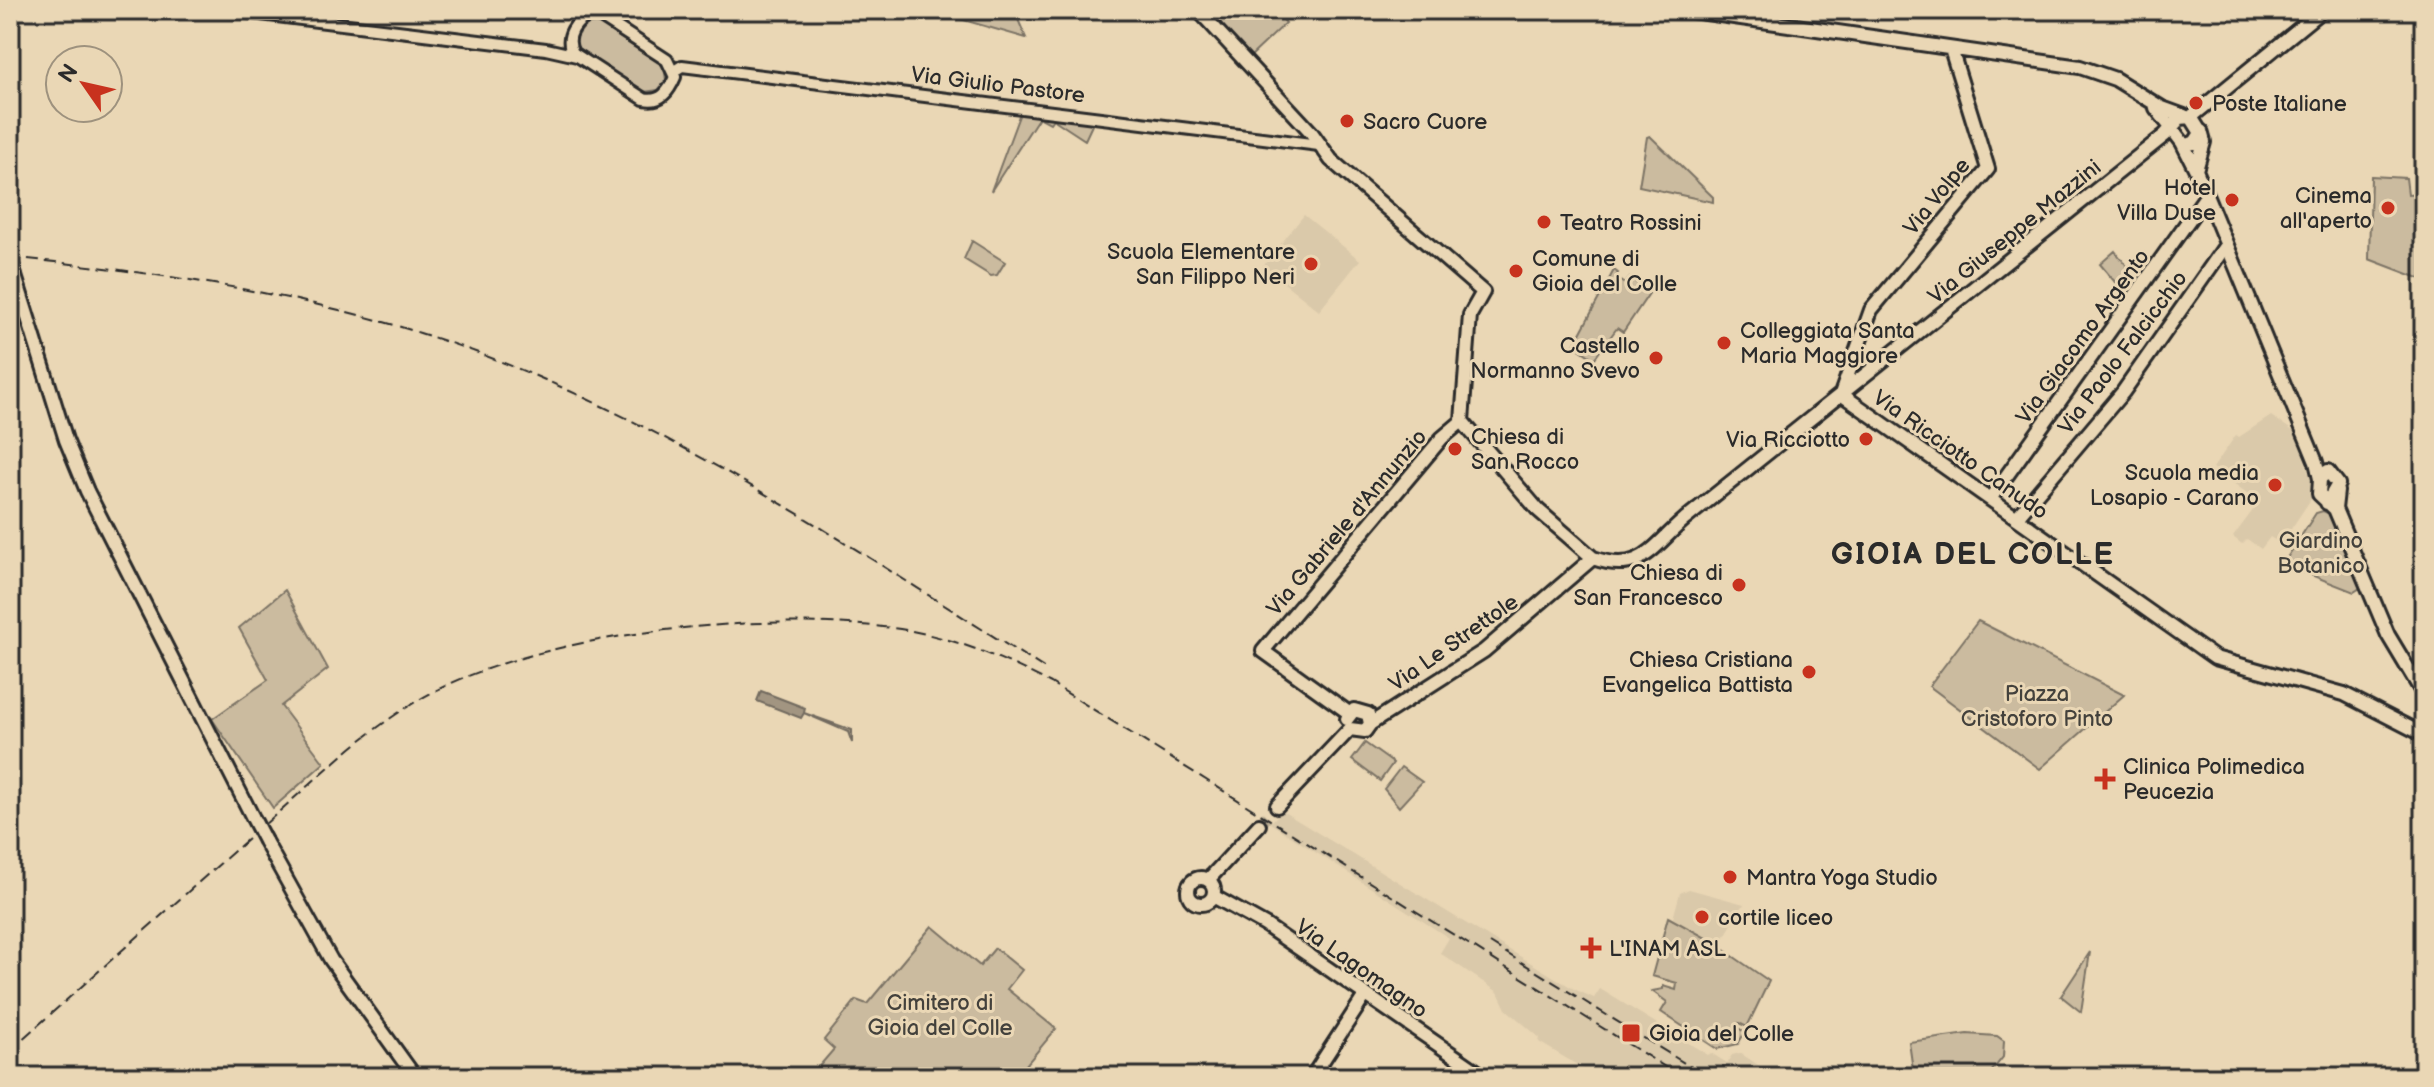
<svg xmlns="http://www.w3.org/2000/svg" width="2434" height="1087" font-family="'Balsamiq Sans',sans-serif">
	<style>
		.built { fill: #dac9aa }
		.green { fill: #cbbb9f; stroke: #7b7365; stroke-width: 2 }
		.water { fill: #a29581; stroke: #726b5f; stroke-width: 2 }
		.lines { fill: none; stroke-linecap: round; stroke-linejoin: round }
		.major-tunnel { stroke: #c4b599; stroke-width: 12; stroke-dasharray: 12 6; stroke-linecap: butt }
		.minor-casing { stroke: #2b2b2b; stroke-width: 16 }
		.major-casing { stroke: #2b2b2b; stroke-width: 18 }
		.minor { stroke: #ead7b5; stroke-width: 10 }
		.major { stroke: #ead7b5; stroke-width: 12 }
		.rail { stroke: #2b2b2b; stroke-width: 2; stroke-dasharray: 12 6; stroke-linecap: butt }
		.major-bridge-casing { stroke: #2b2b2b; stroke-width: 18; stroke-linecap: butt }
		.major-bridge { stroke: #ead7b5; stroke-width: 12 }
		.poi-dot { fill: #c8321e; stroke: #ead7b5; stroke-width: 3 }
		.labels { text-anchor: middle; stroke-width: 6; stroke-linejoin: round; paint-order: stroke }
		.street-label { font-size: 22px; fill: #2b2b2b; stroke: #ead7b5 }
		.poi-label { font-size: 22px; fill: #2b2b2b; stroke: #ead7b5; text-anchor: start }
		.park-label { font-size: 22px; fill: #43413c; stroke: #ead7b5 }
		.district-label { font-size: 30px; font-weight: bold; letter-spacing: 2px; fill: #2b2b2b; stroke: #ead7b5 }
	</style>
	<rect width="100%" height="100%" fill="#ead7b5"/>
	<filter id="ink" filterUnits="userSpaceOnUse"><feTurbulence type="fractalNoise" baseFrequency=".0125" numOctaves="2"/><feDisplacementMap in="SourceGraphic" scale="16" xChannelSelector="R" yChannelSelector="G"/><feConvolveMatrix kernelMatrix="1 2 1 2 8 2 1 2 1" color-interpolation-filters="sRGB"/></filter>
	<g filter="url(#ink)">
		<path class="built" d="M1304 215 1360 260 1319 311 1263 266Z
			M2271 416 2296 433 2315 493 2281 544 2270 537 2261 549 2247 539 2242 544 2233 537 2259 502 2213 468 2236 435 2239 437Z
			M1282 811 1572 988 1594 998 1600 989 1708 1055 1711 1053 1727 1063 1732 1055 1740 1053 1776 1077H1597L1539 1042 1540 1038 1506 1009 1498 992 1440 953 1449 938 1270 823Z
			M1689 889 1744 904 1719 946 1673 918 1680 893Z"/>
		<path class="green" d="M929 10H1014L1026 38Z
			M1207 10H1288L1281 17 1286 23 1250 57Z
			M598 23 664 66 666 80 658 90 644 92 578 49 575 40 586 24Z
			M1020 113 1086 120 1092 125 1085 140 1053 119 1050 123 1039 117 991 191Z
			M1650 136 1713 197V202L1639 186 1647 137Z
			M2371 176 2406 178 2408 194 2419 193 2424 203V280L2369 259Z
			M972 241 1005 262 997 275 991 276 964 259Z
			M2115 251 2139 281 2124 293 2100 264Z
			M1614 270 1618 273 1615 278 1625 284 1630 278 1650 292 1623 332 1617 328 1594 359 1574 345Z
			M2323 511 2330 514 2360 588 2354 592 2283 564 2316 513Z
			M285 590 328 669 281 706 324 763 273 808 212 719 268 680 239 628Z
			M1978 621 2124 695 2040 769 1929 686Z
			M1365 743 1393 763 1380 781 1352 760Z
			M1401 767 1422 782 1399 807 1384 789Z
			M1668 917 1708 939 1769 981 1747 1027 1739 1023 1736 1027 1745 1032 1738 1044 1717 1049 1661 1012 1667 1002 1652 991 1663 989V986L1676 990 1677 983 1652 976Z
			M932 926 980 966 995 948 1022 970 1007 989 1056 1029 1016 1077H810L834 1049 824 1040 856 1000 867 1004Z
			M2090 952 2081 1012 2061 996Z
			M1967 1034 1997 1036 2004 1041 2003 1057 1987 1077H1914L1909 1042Z"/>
		<path class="water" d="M761 691 805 708 804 713 852 730V743L848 732 804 713 801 718 757 701Z"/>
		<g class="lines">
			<path class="major-tunnel" d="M1259 825 1277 806"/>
			<defs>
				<path id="minor" d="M227 10 546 49 577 56
					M592 15 601 17 667 60 675 77C669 91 661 103 644 99L573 53C564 37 575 20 592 15Z
					M674 71 682 66 1319 145"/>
				<path id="major" d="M1198 10 1311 132 1331 160 1483 292 1470 315 1462 421 1538 510 1593 558C1641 575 1652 547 1685 519L2165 135 2180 118 2191 117
					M1685 10 2080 67 2115 79 2162 108 2184 116
					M10 19 12 10
					M2156 108 2182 142 2188 145 2195 142 2201 133 2191 117
					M2191 117 2322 10
					M2182 142 2196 170 2316 462 2320 479
					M2196 170 2204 142 2201 131
					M15 276 66 440 87 491 253 818
					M1841 394 2215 658 2344 694 2424 735
					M1841 394 1871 310 1988 169 1951 49
					M2337 491 2335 509 2388 635 2424 695
					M1990 499 2206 196
					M2327 503 2338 484 2328 471 2320 479 2319 494 2335 509
					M2017 517 2123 392 2226 245
					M1349 713 1263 651 1442 438 1462 421
					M1347 719 1354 710 1368 714 1370 724
					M1350 729 1365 731 1370 724 1484 651 1593 558
					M1277 806 1350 729
					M265 841 331 960 415 1077
					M1188 891a13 13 0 1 1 26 0a13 13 0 1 1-26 0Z
					M1208 880 1259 825
					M1213 896 1265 925 1485 1077
					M1312 1077 1364 997"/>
			</defs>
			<use href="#minor" class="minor-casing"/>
			<use href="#major" class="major-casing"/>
			<use href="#minor" class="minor"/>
			<use href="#major" class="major"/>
			<path class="rail" d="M10 257C149 272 286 290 420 333 648 405 846 545 1047 670
				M1490 943 1707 1077
				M10 1050C95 975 179 899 264 825 311 784 356 739 409 706 523 632 758 611 892 628 949 635 1000 657 1051 683L1681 1077"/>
			<defs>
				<path id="major-bridge" d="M10 256 15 276
					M253 818 265 841"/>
			</defs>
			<use href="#major-bridge" class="major-bridge-casing"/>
			<use href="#major-bridge" class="major-bridge"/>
		</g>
	</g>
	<g class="poi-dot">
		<circle cx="2196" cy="103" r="8"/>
		<circle cx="1347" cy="121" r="8"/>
		<circle cx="2232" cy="200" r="8"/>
		<circle cx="2388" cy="208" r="8"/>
		<circle cx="1544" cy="222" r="8"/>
		<circle cx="1311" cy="264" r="8"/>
		<circle cx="1516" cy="271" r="8"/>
		<circle cx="1724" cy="343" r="8"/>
		<circle cx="1656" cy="358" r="8"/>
		<circle cx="1866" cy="439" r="8"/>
		<circle cx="1455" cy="449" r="8"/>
		<circle cx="2275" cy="485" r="8"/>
		<circle cx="1739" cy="585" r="8"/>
		<circle cx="1809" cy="672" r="8"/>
		<path d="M2101 767h8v8h8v8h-8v8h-8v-8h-8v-8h8z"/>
		<circle cx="1730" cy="877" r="8"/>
		<circle cx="1702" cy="917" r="8"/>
		<path d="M1587 936h8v8h8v8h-8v8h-8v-8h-8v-8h8z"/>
		<rect x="1621" y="1023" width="20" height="20" rx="4"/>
	</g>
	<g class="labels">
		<g class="street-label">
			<text transform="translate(998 84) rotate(7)" y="8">Via Giulio Pastore</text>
			<text transform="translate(1936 196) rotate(-51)" y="8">Via Volpe</text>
			<text transform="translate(2014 231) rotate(-39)" y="8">Via Giuseppe Mazzini</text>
			<text transform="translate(2082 336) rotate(-54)" y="8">Via Giacomo Argento</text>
			<text transform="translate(2122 352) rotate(-53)" y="8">Via Paolo Falcicchio</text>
			<text transform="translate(1961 454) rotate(35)" y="8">Via Ricciotto Canudo</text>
			<text transform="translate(1346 522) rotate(-50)" y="8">Via Gabriele d'Annunzio</text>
			<text transform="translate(1453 642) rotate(-35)" y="8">Via Le Strettole</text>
			<text transform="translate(1362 968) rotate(35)" y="8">Via Lagomagno</text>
		</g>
		<g class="poi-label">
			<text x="2212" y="111">Poste Italiane</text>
			<text x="1363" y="129">Sacro Cuore</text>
			<text x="2216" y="195" text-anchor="end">Hotel<tspan x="2216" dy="25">Villa Duse</tspan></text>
			<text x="2372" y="203" text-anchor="end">Cinema<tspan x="2372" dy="25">all'aperto</tspan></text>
			<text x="1560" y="230">Teatro Rossini</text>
			<text x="1295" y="259" text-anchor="end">Scuola Elementare<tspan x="1295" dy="25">San Filippo Neri</tspan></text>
			<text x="1532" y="266">Comune di<tspan x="1532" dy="25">Gioia del Colle</tspan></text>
			<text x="1740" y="338">Colleggiata Santa<tspan x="1740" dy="25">Maria Maggiore</tspan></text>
			<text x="1640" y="353" text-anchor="end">Castello<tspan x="1640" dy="25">Normanno Svevo</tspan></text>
			<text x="1471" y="444">Chiesa di<tspan x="1471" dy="25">San Rocco</tspan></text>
			<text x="1850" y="447" text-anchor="end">Via Ricciotto</text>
			<text x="2259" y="480" text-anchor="end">Scuola media<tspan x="2259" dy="25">Losapio - Carano</tspan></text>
			<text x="1723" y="580" text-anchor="end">Chiesa di<tspan x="1723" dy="25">San Francesco</tspan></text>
			<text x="1793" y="667" text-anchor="end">Chiesa Cristiana<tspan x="1793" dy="25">Evangelica Battista</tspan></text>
			<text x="2123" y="774">Clinica Polimedica<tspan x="2123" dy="25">Peucezia</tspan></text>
			<text x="1746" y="885">Mantra Yoga Studio</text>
			<text x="1718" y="925">cortile liceo</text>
			<text x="1609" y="956">L'INAM ASL</text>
			<text x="1649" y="1041">Gioia del Colle</text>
		</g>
		<g class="park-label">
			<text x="2321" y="548">Giardino<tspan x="2321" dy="25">Botanico</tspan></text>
			<text x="2037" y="701">Piazza<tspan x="2037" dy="25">Cristoforo Pinto</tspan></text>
			<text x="940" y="1010">Cimitero di<tspan x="940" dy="25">Gioia del Colle</tspan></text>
		</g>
		<g class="district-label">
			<text x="1973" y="564">GIOIA DEL COLLE</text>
		</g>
	</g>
	<rect width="2434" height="1087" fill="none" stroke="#ead7b5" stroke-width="40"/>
	<rect x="20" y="20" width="2394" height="1047" fill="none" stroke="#2b2b2b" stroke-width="3" filter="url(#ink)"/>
	<g transform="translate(84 84) rotate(304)"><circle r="38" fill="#ead7b5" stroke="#9e927e" stroke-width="2"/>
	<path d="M0-6L14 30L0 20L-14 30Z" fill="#c8321e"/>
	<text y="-12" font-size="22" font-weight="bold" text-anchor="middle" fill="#2b2b2b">N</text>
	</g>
</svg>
